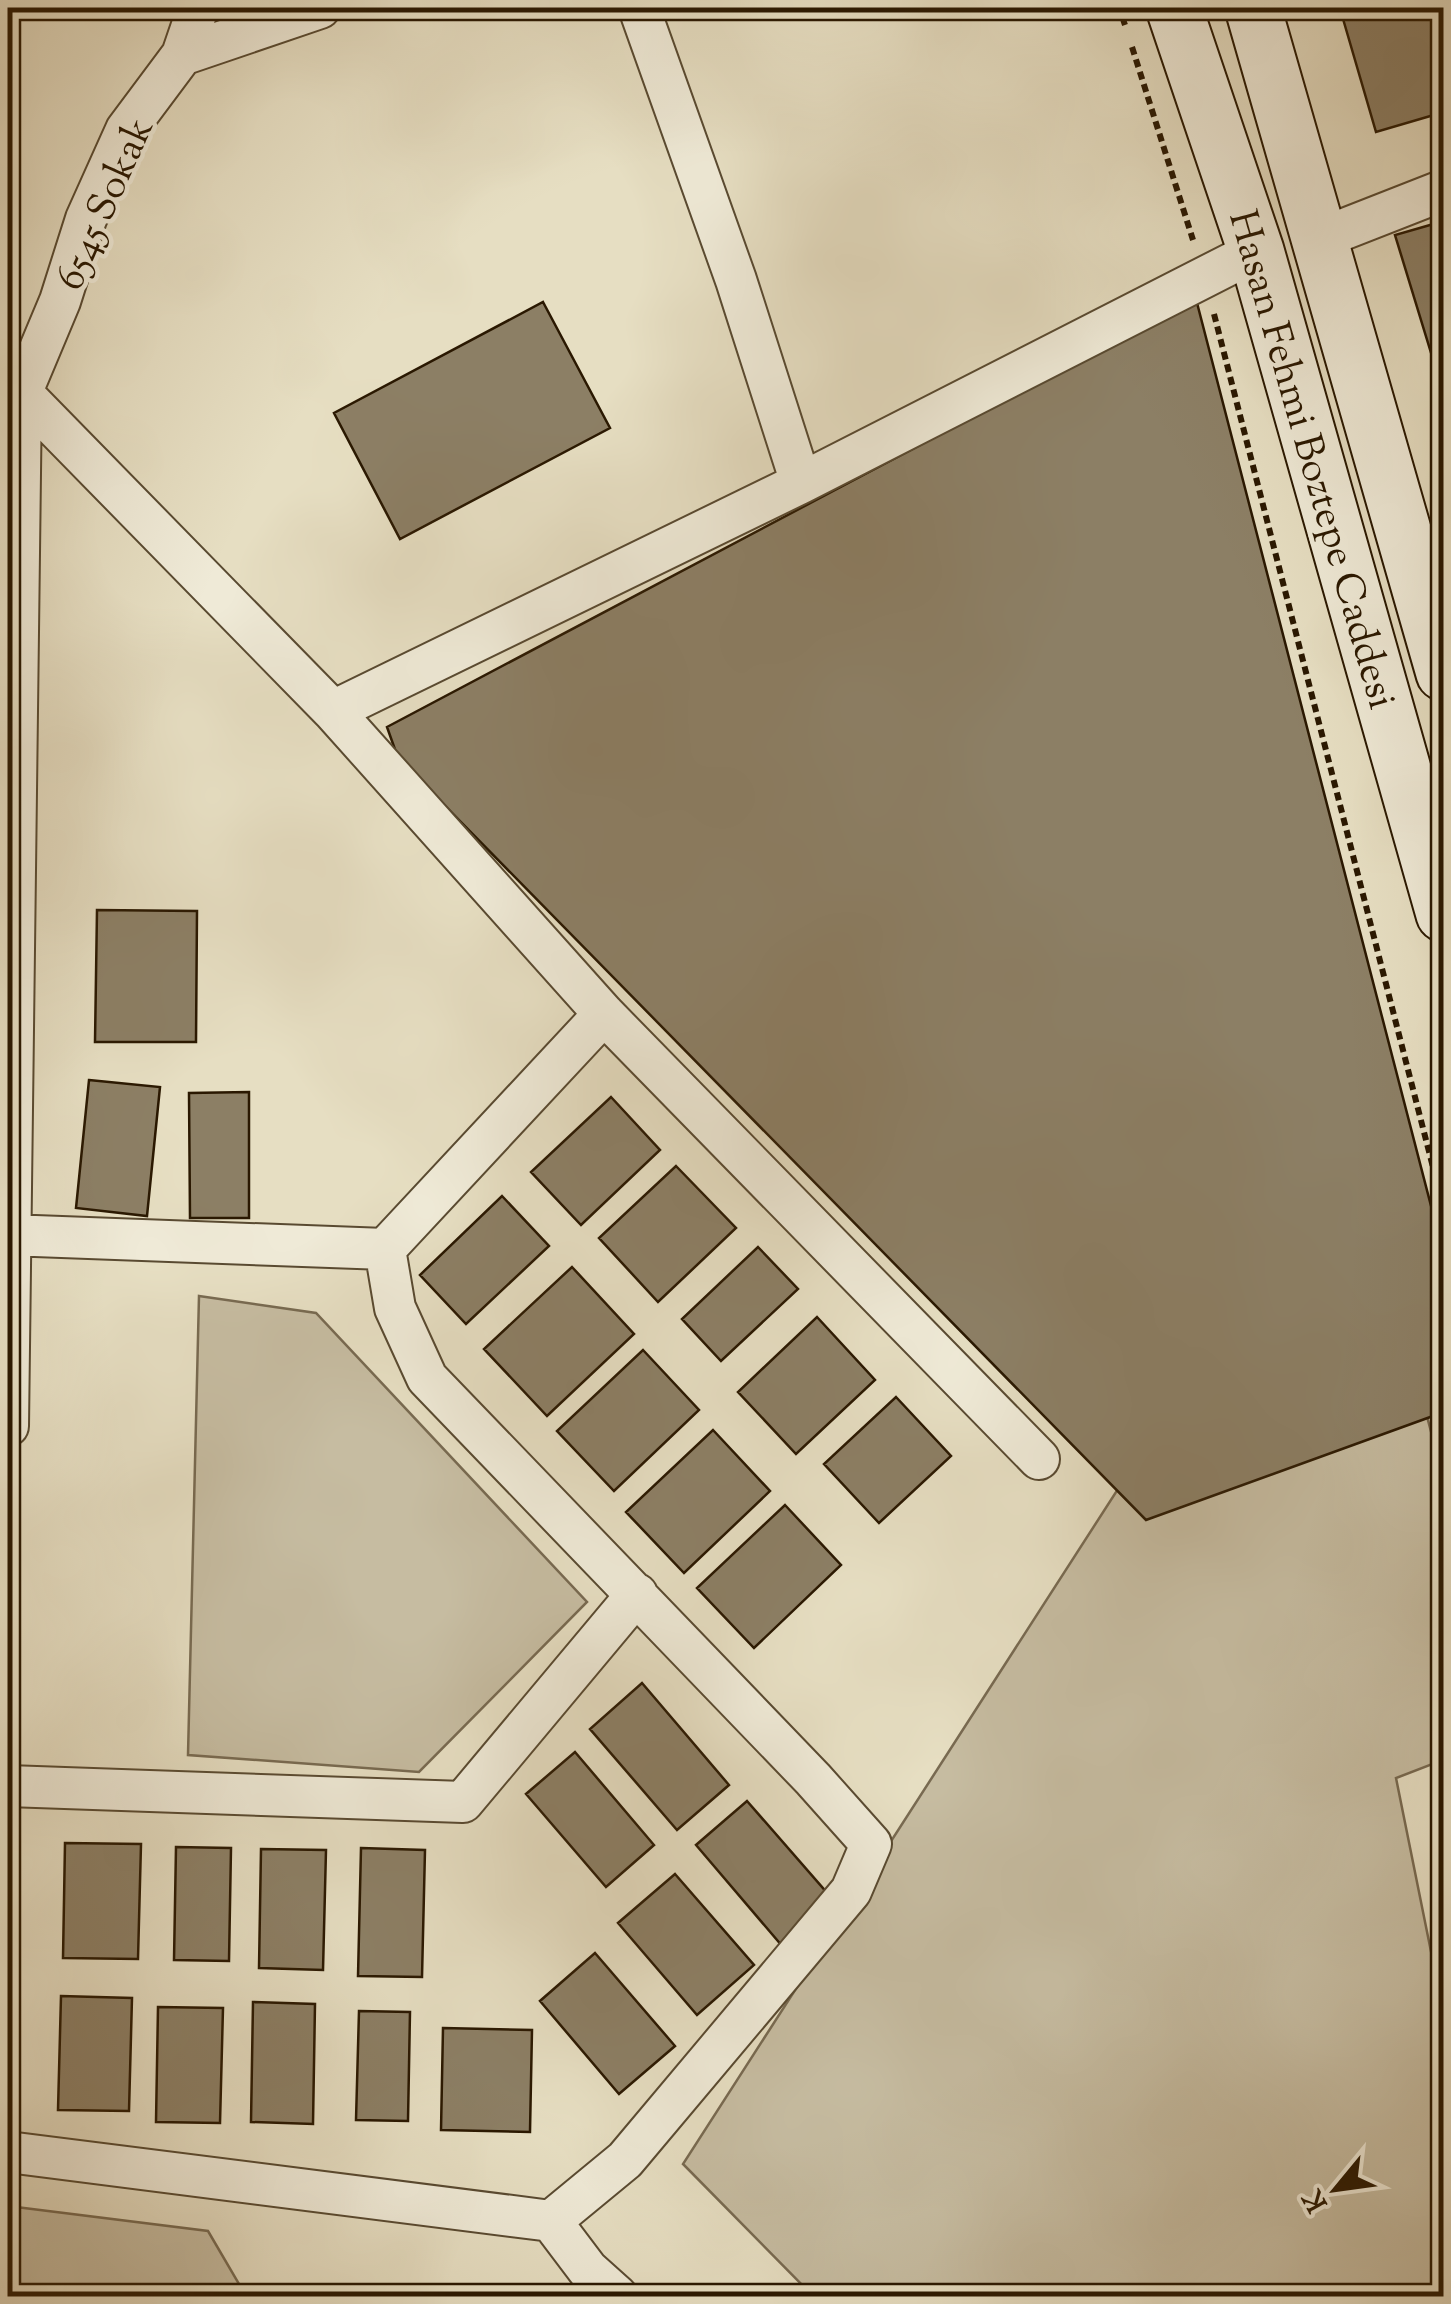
<svg xmlns="http://www.w3.org/2000/svg" width="1451" height="2304" font-family="'Sorts Mill Goudy',serif">
	<style>
		.green { fill: #c6bca1; stroke: #786a51; stroke-width: 2.5 }
		.building { fill: #8c7f65; stroke: #2a1801; stroke-width: 2.5 }
		.lines { fill: none; stroke-linecap: round; stroke-linejoin: round }
		.street-casing { stroke: #594a31; stroke-width: 44 }
		.secondary-casing { stroke: #2a1801; stroke-width: 59 }
		.path { stroke: #2a1801; stroke-width: 6; stroke-dasharray: 8 5; stroke-linecap: butt }
		.street { stroke: #efead7; stroke-width: 40 }
		.secondary { stroke: #efead7; stroke-width: 55 }
		.labels { text-anchor: middle; stroke-width: 9; stroke-linejoin: round; paint-order: stroke }
		.street-label { font-size: 40px; fill: #2a1801; stroke: #efead7 }
	</style>
	<rect width="100%" height="100%" fill="#e6dec2"/>
	<filter id="stains"><feTurbulence type="fractalNoise" baseFrequency=".002" numOctaves="4"/><feColorMatrix values="0 0 0 0 .2 0 0 0 0 .09 0 0 0 0 .02 0 0 0 .5 -.17"/></filter>
	<radialGradient id="worn" r=".72"><stop offset=".6" stop-color="#630" stop-opacity="0"/><stop offset="1" stop-color="#630" stop-opacity=".3"/></radialGradient>
	<path class="green" d="M1383 1250 1443 1477V1760L1396 1778 1443 2011V2296H813L683 2164 1234 1309Z
		M199 1296 316 1313 587 1602 419 1772 188 1755Z
		M8 2206 208 2231 246 2296H8Z"/>
	<path class="building" d="M1356 8H1444V112L1376 132 1341 12Z
		M1444 221V353L1432 356 1395 235Z
		M1196 299 1444 1256V1412L1146 1520 398 758 387 727Z
		M543 302 610 428 400 539 334 413Z
		M97 910 197 911 196 1042H95Z
		M89 1080 160 1087 147 1216 76 1208Z
		M249 1092V1218H190L189 1093Z
		M611 1097 660 1150 581 1225 531 1172Z
		M676 1166 736 1228 658 1302 599 1238Z
		M502 1196 549 1246 466 1324 420 1275Z
		M758 1247 798 1289 721 1361 682 1319Z
		M572 1267 634 1334 547 1416 484 1349Z
		M817 1317 875 1380 796 1454 738 1392Z
		M643 1350 699 1410 614 1491 557 1431Z
		M896 1397 951 1456 879 1523 824 1464Z
		M713 1430 770 1491 684 1573 626 1512Z
		M785 1505 841 1565 754 1648 697 1588Z
		M642 1683 729 1785 677 1830 590 1729Z
		M575 1752 654 1845 606 1887 526 1794Z
		M747 1801 835 1902 783 1947 696 1845Z
		M65 1843 141 1844 138 1959 63 1958Z
		M176 1847 231 1848 229 1961 174 1960Z
		M361 1848 425 1850 422 1977 358 1976Z
		M261 1849 326 1850 323 1970 259 1968Z
		M675 1874 754 1965 697 2015 618 1923Z
		M595 1953 675 2046 619 2094 540 2001Z
		M61 1996 132 1998 129 2111 58 2110Z
		M253 2002 315 2004 313 2124 251 2122Z
		M158 2007 223 2008 220 2123 156 2122Z
		M359 2011 410 2012 408 2121 356 2120Z
		M443 2028 532 2030 530 2132 441 2130Z"/>
	<g class="lines">
		<defs>
			<path id="street" d="M639 8 736 280 801 483
				M182 55 320 8
				M1319 239 1444 190
				M8 379 333 711 604 1014 1039 1459
				M333 711 801 483 1256 251
				M604 1014 385 1249 395 1308 427 1378 813 1779 871 1844 851 1891 625 2160 551 2221 588 2270 617 2296
				M8 1235 385 1249
				M8 1426 21 394 60 301 86 219 126 130 182 55 198 8
				M8 1786 463 1802 637 1594
				M8 2152 551 2221"/>
			<path id="secondary" d="M1174 8 1256 251 1444 914
				M1253 8 1444 673"/>
		</defs>
		<use href="#street" class="street-casing"/>
		<use href="#secondary" class="secondary-casing"/>
		<path class="path" d="M1119 8 1125 25
			M1132 47 1193 240
			M1214 314 1444 1210"/>
		<use href="#street" class="street"/>
		<use href="#secondary" class="secondary"/>
	</g>
	<g class="labels">
		<g class="street-label">
			<text transform="translate(103 203) rotate(-66)" y="14">6545 Sokak</text>
			<text transform="translate(1314 459) rotate(74)" y="14">Hasan Fehmi Boztepe Caddesi</text>
		</g>
	</g>
	<rect width="1451" height="2304" fill="none" stroke="#e6dec2" stroke-width="40"/>
	<rect x="10" y="10" width="1431" height="2284" fill="none" stroke="#2a1801" stroke-width="5"/>
	<rect x="20" y="20" width="1411" height="2264" fill="none" stroke="#2a1801" stroke-width="2.5"/>
	<g transform="translate(1336 2189) rotate(241)" stroke="#efead7" stroke-width="8" paint-order="stroke">
	<path d="M0-8L18 38L0 25L-18 38Z" fill="#2a1801"/>
	<text y="-15" font-size="28" font-weight="bold" text-anchor="middle" fill="#2a1801">K</text>
	</g>
	<rect width="100%" height="100%" filter="url(#stains)"/>
	<rect width="100%" height="100%" fill="url(#worn)"/>
</svg>
